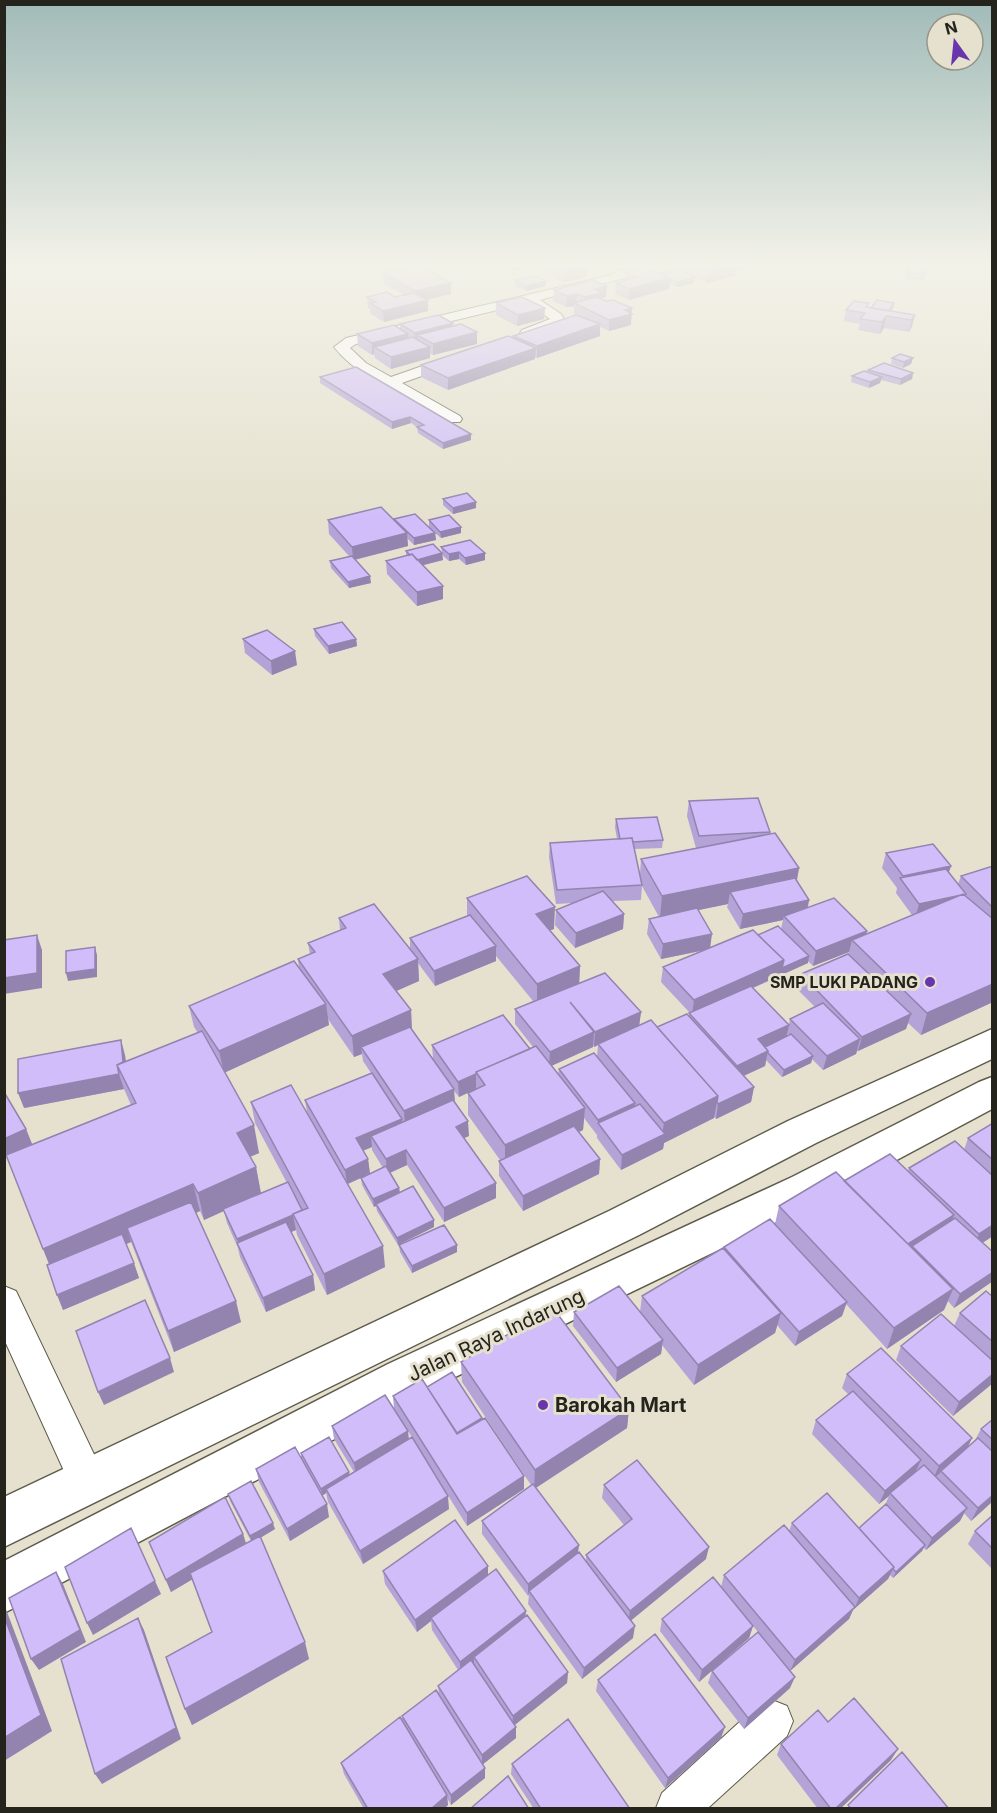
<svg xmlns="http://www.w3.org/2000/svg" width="997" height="1813" font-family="Inter,sans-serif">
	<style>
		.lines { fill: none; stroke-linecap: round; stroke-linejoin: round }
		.street-casing { stroke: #5e5b4b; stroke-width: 2 }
		.highway-casing { stroke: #5e5b4b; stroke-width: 3 }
		.street { fill: #fff; fill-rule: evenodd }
		.highway { fill: #fff; fill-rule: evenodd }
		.wall { fill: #b3a3d7; fill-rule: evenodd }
		.shaded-wall { fill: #9284af }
		.building { fill: #d0bdfa; stroke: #9284af; stroke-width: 1.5 }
		.poi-dot { fill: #6835ac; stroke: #e5e1ce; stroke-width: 2 }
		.labels { text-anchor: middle; stroke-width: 6; stroke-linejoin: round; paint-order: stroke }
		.poi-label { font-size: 16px; font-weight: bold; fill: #24231c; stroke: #e5e1ce; text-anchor: end }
		.near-street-label { font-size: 20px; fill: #24231c; stroke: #e5e1ce }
		.near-poi-label { font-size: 20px; font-weight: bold; fill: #24231c; stroke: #e5e1ce; text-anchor: start }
	</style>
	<rect width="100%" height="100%" fill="#e5e1ce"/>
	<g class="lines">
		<defs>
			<path id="street" d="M646 267H674L668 271 632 276 540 300 561 314 565 321 563 324 532 336H522L520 333 522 330 550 319 527 303 356 344 350 348 366 363 391 377 448 357H458L460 360 458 363 402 383 460 416 462 419 460 422H448C413 402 358 378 334 347L346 338 611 275 617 271Z
				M4 1286 16 1291 101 1469 106 1482 101 1495 88 1500 75 1495 4 1339Z
				M772 1700 787 1706 793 1721 787 1736 708 1808H656L662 1793 757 1706Z"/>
			<path id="highway" d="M992 1029V1059L816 1143 639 1235 4 1547V1497L609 1211 788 1121Z
				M992 1077V1109L820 1201 420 1394 4 1613V1561L388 1364 792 1177 979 1082Z"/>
		</defs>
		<use href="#street" class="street-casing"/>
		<use href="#highway" class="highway-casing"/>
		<use href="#street" class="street"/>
		<use href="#highway" class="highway"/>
	</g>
	<path class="wall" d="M413 267H443L434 269 421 267 451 283V294L427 300H428V311L384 322 371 314 370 309 368 308 367 297H395L404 295 384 284 383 273Z
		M505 267H540L529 269 525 267V269L514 271Z
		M544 267H587L586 277 564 282 543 272Z
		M675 267H755L737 271V275L707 283 695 277 694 283 677 287 669 284V289L629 300 615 294 616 283 625 280V272L662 275 679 270 675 269Z
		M906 267H923L925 274 924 280 907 279 906 270Z
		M515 280 546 281V286L526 291 515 286Z
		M554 290 606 297 602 298V299L631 313V325L609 331 600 327V336L537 358 535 357V359L448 390 421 377V365L513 338V336L575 315 574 314V306L566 307 553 301Z
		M496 303 545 308 544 319 517 326 496 315Z
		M894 303 893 308 891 311 915 315 912 326 909 332 884 328 880 334 858 330 860 324 844 321 846 310 871 308Z
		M453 323V326L477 344 433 355 430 354V358L391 369 375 358 374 354 372 355 358 346 357 334 400 329V324Z
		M892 358H913L911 364 903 368 891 364Z
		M868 370 913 373 912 379 900 385 881 380 880 383 869 388 851 382 852 376 868 372Z
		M320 377 471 434V440L443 449 418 433 417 427 411 423 392 429 320 383Z
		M443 499 476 508 453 514 443 505Z
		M394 519 429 527V520L461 533 441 538 435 533 436 540 414 545 407 538 408 546 355 560 371 583 349 588 331 568 330 561 349 556 329 534 328 520H394Z
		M441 547 485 553V560L466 565 459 559 449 561 442 555 443 560 423 565 443 586V599L417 606 387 574 386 561 406 556V551L442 552Z
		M314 629 356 639 357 646 329 654 315 636Z
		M243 639 297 665 272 675 245 653Z
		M689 801 770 832V834L799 868 797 881 809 900 808 907 867 934 912 915 896 893 897 888 882 868 886 853 951 866 949 872 958 884 961 876 993 866V1002L921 1035 908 1023 906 1029 858 1051H857L856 1054 823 1070 812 1059 811 1063 782 1077 766 1060 765 1066 744 1076 754 1087 751 1102 716 1119 715 1117 714 1118 664 1143 663 1149 621 1170 597 1138V1135L584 1118 583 1130 579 1132 600 1159 599 1174 523 1211 499 1176V1161L500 1160 468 1115V1093L476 1089 459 1097 454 1091 455 1103 469 1136 464 1138 496 1183V1198L444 1222 407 1165 390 1173 399 1188 400 1192 434 1220V1227L398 1245 377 1211 376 1206 374 1207 362 1185 361 1178 348 1184 385 1267 327 1295 297 1235 296 1230 291 1232 313 1275 315 1290 266 1312 240 1257 238 1248 227 1223 224 1211 204 1220 200 1211 196 1213 241 1322 174 1352 131 1242 126 1244 139 1278 63 1310 49 1264 7 1156 4 1157V1092L26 1129 32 1144 18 1150 131 1105 124 1089 24 1108 125 1055 126 1061 198 1033 194 1027 189 1006 299 969 298 959 310 954 308 943 340 930 339 918 410 950V938L467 916V898L554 929 549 930 580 966 579 983 641 1012 639 1025 657 1027 689 1016V1013H690L661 982 663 967 705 950 661 959 647 934 649 919 659 917 642 886 641 900 612 901 624 914 623 929 575 948 555 925 556 910 573 903 556 904 549 857 550 843 617 839 615 827 616 819 663 840 662 848 634 849 640 874 641 859 696 848 687 816ZM728 904 727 907 740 929 783 920 781 929 710 948 698 910ZM849 952 848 954 801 974 797 989 815 1007 790 1019 787 1034 789 1035 786 1036 789 1025 753 988 808 963V961L813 966ZM496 956 533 1001 515 1009V1024L533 1047 530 1049 432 1045 433 1058 412 1030 411 1010 396 991 419 981 418 963 435 986 496 961ZM328 1019 354 1057 362 1054 363 1061 371 1073 305 1100 307 1112 251 1102 255 1123 287 1183 261 1193 256 1167 250 1157 259 1153 225 1072 329 1025ZM593 1045 594 1047 598 1045 597 1057 559 1069 558 1075 551 1066 593 1047ZM372 1147V1150L383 1168 370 1174 368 1159 363 1151Z
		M993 1123V1236L982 1243 993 1252V1281L954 1308 948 1301 944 1310 887 1349 846 1304 842 1316 795 1346 777 1325 775 1333 694 1385 662 1345 661 1354 616 1382 573 1326 574 1312H640L642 1296 724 1249V1247L775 1224 779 1206 844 1181 908 1171 909 1168 964 1150 968 1138Z
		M399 1245 457 1252 412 1273 400 1252Z
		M993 1297V1383L953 1416 896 1360 901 1346 954 1326 960 1313Z
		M461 1362 629 1409 627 1428 536 1488 579 1545 578 1553 586 1561V1555L624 1525 602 1498 604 1485 706 1559 631 1620 633 1638 582 1679 528 1604 529 1595 528 1596 482 1534V1521L531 1485 462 1382Z
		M847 1374 972 1438 967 1448 974 1442 981 1429 993 1419V1501L971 1521 964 1513 960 1521 926 1550 924 1548 922 1551 893 1578 890 1575 888 1579 853 1610 849 1619 790 1671V1688L744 1729 708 1683 712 1671 758 1632 753 1626 749 1638 699 1682 660 1631 662 1619 721 1587 724 1575 789 1531 792 1523 859 1528 885 1505 889 1496 879 1504 812 1434 816 1420 848 1394 842 1388Z
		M427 1387 482 1418 524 1489 467 1526 408 1431 409 1439 449 1509 363 1564 328 1502 326 1493 322 1496 302 1460 301 1453 350 1474 354 1472 334 1439 332 1426 394 1409 393 1396Z
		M256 1469 329 1517 290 1541 259 1482Z
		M228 1494 275 1529 261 1537 309 1659 192 1725 185 1709 212 1632 192 1579 171 1592 149 1542 243 1534 246 1543 251 1541 230 1501Z
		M993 1515V1570L968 1544 975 1531Z
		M488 1566V1576L525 1616 568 1672 567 1683 515 1725 516 1738 483 1764 485 1778 451 1805 447 1798 448 1805 444 1809H364L344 1774 341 1763 402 1721V1716L439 1696 438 1686 458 1670 432 1630 431 1621 417 1632 385 1584 383 1571Z
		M598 1680 721 1738 665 1788 596 1691Z
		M828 1722 891 1760 840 1809H818L777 1755 781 1744Z
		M512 1764 630 1809H534L511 1774Z"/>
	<path class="shaded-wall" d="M434 267H443L434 269Z
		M514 267H525V269L514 271Z
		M529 267H540L529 269Z
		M587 267 586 277 564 282V271Z
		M728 267H755L737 271V275L707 283 708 272Z
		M695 277 694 283 677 287V282Z
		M670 278 669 289 629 300V289Z
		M546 281V286L526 291V286Z
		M451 283V294L416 302 415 291Z
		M607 286 606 297 602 298V304L583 307 584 297 595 289Z
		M577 294 576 304 574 303V306L566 307 567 296Z
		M428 300V311L384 322 383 311Z
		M894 303 893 308 887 317 886 316 884 328 880 334 882 322 886 315Z
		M545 308 544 319 517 326 518 315Z
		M632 308 631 325 609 331V320L625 310Z
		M915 315 912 326 909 332 911 320Z
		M453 323V334L417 335 418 343 415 344V333Z
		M600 324V336L537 358V346Z
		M477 332V344L433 355V344Z
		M408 334 409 345 374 347V354L372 355V343Z
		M430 347V358L391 369V357Z
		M536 348 535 359 448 390V378Z
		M913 358 911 364 903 368 904 362Z
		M913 373 912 379 900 385 901 379Z
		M882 377 880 383 869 388 870 382Z
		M410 417 411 423 392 429V422Z
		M471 434V440L443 449V443Z
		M476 502V508L453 514V508Z
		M461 527V533L441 538 440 532Z
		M407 533 408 546 353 560 352 547Z
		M435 533 436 540 414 545V538Z
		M459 552V559L449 561V554Z
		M442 553 443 560 416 567 415 560Z
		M485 553V560L466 565 465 558Z
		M370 576 371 583 349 588 348 582Z
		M443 586V599L417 606V592Z
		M356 639 357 646 329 654 328 646Z
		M295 651 297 665 272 675 271 661Z
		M951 866 946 880 901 881 903 876Z
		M799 868 795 889 730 892 728 904 660 918 662 896Z
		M966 894 962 909 915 919 919 904Z
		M809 900 806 915 784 916 783 920 740 929 743 914Z
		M555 907 554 929 535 936 536 914Z
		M624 914 623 929 575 948 576 933Z
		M867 931 864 946 852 940 849 952 813 966 816 951Z
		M712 934 710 949 661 959 663 944Z
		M37 935 42 950V988L4 994V978Z
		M496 946V961L435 986 434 971Z
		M95 947 97 955V977L68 981 66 973Z
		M809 956 808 963 692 1015 694 1000 784 960Z
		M418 959 419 981 385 996 383 974Z
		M580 966 579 988 537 1006V984Z
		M993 984V1002L921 1035 927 1013Z
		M326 1004 329 1025 224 1073 219 1051Z
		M411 1010 412 1032 361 1047 362 1054 354 1057 352 1036Z
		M641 1012 639 1027 598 1044V1045L594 1047 595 1032Z
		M911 1014 906 1029 858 1051 862 1037Z
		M789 1025 786 1040 765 1049 758 1039Z
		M594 1032 593 1047 549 1067 550 1052Z
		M860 1039 856 1054 823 1070 827 1056Z
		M121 1040 125 1055 128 1088 121 1074Z
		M768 1051 765 1066 734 1080 737 1066Z
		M813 1056 811 1063 782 1077 784 1070Z
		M119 1074 124 1089 24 1108 18 1093Z
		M476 1074V1089L459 1097 458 1082Z
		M754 1087 751 1102 716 1119 718 1104Z
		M454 1089 455 1104 405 1126 404 1111Z
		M718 1096 714 1118 664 1143 663 1149 621 1170 622 1155 662 1136 664 1123Z
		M635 1103 634 1118 598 1124V1120Z
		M585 1108 583 1130 505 1167V1145Z
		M402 1119 403 1134 371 1136 372 1147 357 1153 356 1138Z
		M468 1121 469 1136 457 1141 456 1127Z
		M254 1125 259 1153 243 1160 237 1133Z
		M26 1129 32 1144 4 1157V1139Z
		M406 1150 407 1165 387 1174 386 1159Z
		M368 1159 370 1174 347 1184 345 1170Z
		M600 1159 599 1174 523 1211V1196Z
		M256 1167 261 1194 204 1220 198 1193Z
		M496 1183V1198L444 1222V1208Z
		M193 1184 200 1211 132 1241 127 1228 131 1242 54 1276 43 1249Z
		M399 1188 400 1196 376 1204V1206L374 1207 373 1199Z
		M293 1215 296 1230 241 1253 239 1247 237 1239Z
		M954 1215 949 1229 912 1246 909 1255 907 1245Z
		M434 1220V1227L398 1245 397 1238Z
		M993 1225V1236L973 1249 979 1234Z
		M457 1245V1252L412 1273V1266Z
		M383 1246 385 1267 327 1295 324 1274Z
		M134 1263 139 1278 63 1310 57 1295Z
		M993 1272V1281L954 1308 960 1294Z
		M313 1275 315 1290 266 1312 263 1298Z
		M953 1289 944 1310 887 1349 894 1328Z
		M236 1301 241 1322 174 1352 168 1331Z
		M847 1302 842 1316 795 1346 799 1332Z
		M781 1313 775 1333 694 1385 698 1365Z
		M663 1340 661 1354 616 1382 617 1368Z
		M170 1358 174 1372 104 1405 98 1392Z
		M993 1374V1383L953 1416 959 1402Z
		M629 1409 627 1428 534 1489 535 1470Z
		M408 1431 409 1444 356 1476 354 1463Z
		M972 1438 966 1451 941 1471 940 1473 933 1479 939 1466Z
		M921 1460 915 1473 890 1493 889 1496 879 1504 885 1491Z
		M349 1472 350 1479 326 1489V1493L322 1496 321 1489Z
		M524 1476V1489L467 1526V1513Z
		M993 1495V1501L971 1521 978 1508Z
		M448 1496 449 1509 363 1564 360 1551Z
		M327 1504 329 1517 290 1541 287 1529Z
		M967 1508 960 1521 926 1550 932 1538Z
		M273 1523 275 1529 252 1543 250 1536Z
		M243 1534 247 1547 171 1592 166 1580Z
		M579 1545 577 1557 529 1591 528 1596V1584Z
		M925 1545 922 1551 893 1578 896 1572Z
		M709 1547 706 1559 628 1623 630 1611Z
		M488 1566V1578L431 1618V1621L417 1632 415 1620Z
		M894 1567 888 1579 853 1610 849 1619 790 1671 795 1660 855 1607 859 1598Z
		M56 1572 63 1584 86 1642 39 1670 31 1659Z
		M155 1581 161 1594 93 1635 87 1623Z
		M4 1604 52 1731 4 1761Z
		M526 1611 525 1623 474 1657V1663L460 1673V1662Z
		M138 1618 144 1630 181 1739 102 1784 95 1774Z
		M635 1626 633 1638 582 1679 584 1668Z
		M753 1626 749 1638 699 1682 702 1670Z
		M305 1642 309 1659 192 1725 185 1709Z
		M568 1672 567 1683 512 1727 513 1716Z
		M795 1677 790 1688 744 1729 748 1718Z
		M516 1727V1738L482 1765V1755Z
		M725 1727 721 1738 665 1788 668 1778Z
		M898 1749 891 1760 840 1809H835Z
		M485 1768V1778L451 1805V1795Z
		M447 1795 448 1805 444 1809H431Z"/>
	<path class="building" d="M413 267H421L451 283 415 291 383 273Z
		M554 267H585L564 271Z
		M644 267 670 278 629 289 616 283 637 277 625 272Z
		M696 267H728L708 272Z
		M907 267H923L925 274 908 273Z
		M679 270 695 277 677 282 662 275Z
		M536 276 546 281 526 286 515 280Z
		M593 280 607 286 595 289 602 293 584 297 577 294 567 296 554 290Z
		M387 292 395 297 414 293 428 300 383 311 370 303 376 302 367 297Z
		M522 297 545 308 518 315 496 303Z
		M597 297 606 301 613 300 632 308 625 310 632 314 609 320 574 303Z
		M877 300 894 303 889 311 871 308Z
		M854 301 869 303 866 307 915 315 911 320 886 316 882 322 860 319 865 313 846 310Z
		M438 315 453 323 415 333 400 324Z
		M576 315 600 324 537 346 513 336Z
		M461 324 477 332 433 344 417 335Z
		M394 325 408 334 372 343 357 334Z
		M508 336 536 348 448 378 421 365Z
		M413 337 430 347 391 357 374 347Z
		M900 354 913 358 904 362 892 358Z
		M884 363 913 373 901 379 868 370Z
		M356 367 471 434 443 443 417 427 424 425 410 417 392 422 320 377Z
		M864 371 882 377 870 382 852 376Z
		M467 493 476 502 453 508 443 499Z
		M381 507 407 533 352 547 328 520Z
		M415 514 435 533 414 538 394 519Z
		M449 515 461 527 440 532 429 520Z
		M470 540 485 553 465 558 459 552 449 554 441 547Z
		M433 544 442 553 417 560 412 554 410 555 406 551Z
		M412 554 443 586 417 592 386 561Z
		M352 556 370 576 348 582 330 561Z
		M342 622 356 639 328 646 314 629Z
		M267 630 295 651 271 661 243 639Z
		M758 798 770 832 699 836 689 801Z
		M657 817 663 840 633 842 632 838 620 839 616 819Z
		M775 833 799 868 662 896 641 859Z
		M632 838 642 885 557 890 550 843Z
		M933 844 951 866 903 876 886 853Z
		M993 866V908L961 876Z
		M946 869 966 894 919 904 900 878Z
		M527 876 555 907 536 914 580 966 537 984 467 898Z
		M795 878 809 900 743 914 730 892Z
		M603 891 624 914 576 933 556 910Z
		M963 894 993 919V984L927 1013 852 940Z
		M834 898 867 931 816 951 784 916Z
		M374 904 418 959 383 974 411 1010 352 1036 298 959 315 952 308 943 346 928 339 918Z
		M697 908 712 934 663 944 649 919Z
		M470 915 496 946 434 971 410 938Z
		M778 926 809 956 782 968 784 960 758 935Z
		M753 930 784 960 694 1000 663 967Z
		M37 935V973L4 978V940Z
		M95 947V969L66 973V951Z
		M848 954 911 1014 862 1037 801 974Z
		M294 961 326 1004 219 1051 189 1006Z
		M605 973 641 1012 595 1032 570 1002 594 1032 550 1052 515 1009Z
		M751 986 789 1025 758 1039 768 1051 737 1066 689 1013Z
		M823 1003 860 1039 827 1056 790 1019Z
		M687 1014 754 1087 718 1104 717 1102 718 1096 657 1027Z
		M503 1015 530 1049 476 1072V1074L458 1082 432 1045Z
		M651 1020 718 1096 664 1123 598 1044Z
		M410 1027 454 1089 404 1111 361 1047Z
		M202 1031 254 1125 237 1133 256 1167 198 1193 193 1184 43 1249 6 1155 136 1103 117 1065Z
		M791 1034 813 1056 784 1070 768 1053V1051L765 1047Z
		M121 1040 123 1062 117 1065 119 1074 18 1093V1059Z
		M536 1046 585 1108 505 1145 468 1093 485 1085 476 1072Z
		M594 1053 635 1103 598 1120 559 1069Z
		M372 1073 402 1119 356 1138 368 1159 345 1170 305 1100Z
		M291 1085 383 1246 324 1274 293 1214 308 1208 251 1102Z
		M4 1092 26 1129 4 1139Z
		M453 1100 468 1121 456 1127 496 1183 444 1208 406 1150 386 1159 371 1136Z
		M640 1104 665 1134 622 1155 598 1123Z
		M993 1123V1160L968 1138Z
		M574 1126 600 1159 523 1196 499 1161Z
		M955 1141 993 1176V1225L979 1234 909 1168Z
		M890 1154 954 1215 908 1244 844 1181Z
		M386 1166 399 1188 373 1199 361 1178Z
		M836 1172 953 1289 894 1328 779 1206Z
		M288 1182 302 1210 293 1214V1215L237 1239 223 1209Z
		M413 1186 434 1220 397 1238 376 1204Z
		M191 1202 236 1301 168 1331 127 1228Z
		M955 1218 993 1252V1272L960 1294 912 1246Z
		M770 1219 847 1302 799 1332 724 1247Z
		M286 1222 313 1275 263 1298 237 1243Z
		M444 1225 457 1245 412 1266 399 1245Z
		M122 1234 134 1263 57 1295 47 1265Z
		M723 1248 781 1313 698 1365 642 1296Z
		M619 1286 663 1340 617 1368 574 1312Z
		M986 1291 993 1297V1342L960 1313Z
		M145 1300 170 1358 98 1392 76 1331Z
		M553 1308 629 1409 535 1470 461 1362Z
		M941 1314 993 1361V1374L959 1402 901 1346Z
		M881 1348 972 1438 939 1466 847 1374Z
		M452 1372 482 1418 457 1433 427 1387Z
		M422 1379 457 1434 485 1418 524 1476 467 1513 393 1396Z
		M853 1391 921 1460 885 1491 816 1420Z
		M385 1395 408 1431 354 1463 332 1426Z
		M993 1419V1440L981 1429Z
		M329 1437 349 1472 321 1489 301 1453Z
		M412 1437 448 1496 360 1551 326 1489Z
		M978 1438 993 1452V1495L978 1508 941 1471Z
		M295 1447 327 1504 287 1529 256 1469Z
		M637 1460 709 1547 630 1611 586 1555 632 1519 604 1485Z
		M924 1465 967 1508 932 1538 890 1493Z
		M251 1481 273 1523 250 1536 228 1494Z
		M533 1484 579 1545 528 1584 482 1521Z
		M827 1493 894 1567 859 1598 792 1523Z
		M225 1497 243 1534 166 1580 149 1542Z
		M886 1504 925 1545 896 1572 893 1569 894 1567 859 1528Z
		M993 1515V1549L975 1531Z
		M455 1520 488 1566 415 1620 383 1571Z
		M784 1525 855 1607 795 1660 724 1575Z
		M131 1528 155 1581 87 1623 65 1567Z
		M260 1536 305 1642 185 1709 166 1657 212 1632 190 1573Z
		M579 1552 635 1626 584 1668 529 1591Z
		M496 1569 526 1611 460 1662 431 1618Z
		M56 1572 80 1630 31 1659 9 1598Z
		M713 1577 753 1626 702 1670 662 1619Z
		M527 1615 568 1672 513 1716 474 1657Z
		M4 1616 41 1715 4 1738Z
		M138 1618 176 1728 95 1774 61 1659Z
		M758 1632 795 1677 748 1718 712 1671Z
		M655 1634 725 1727 668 1778 598 1680Z
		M471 1660 516 1727 482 1755 438 1686Z
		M436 1690 485 1768 451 1795 402 1716Z
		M854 1698 898 1749 835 1809H831L781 1744 818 1710 828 1722Z
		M400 1717 447 1795 431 1809H368L341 1763Z
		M568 1719 630 1809H541L512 1764Z
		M902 1752 949 1809H851L848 1805Z
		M508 1776 529 1809H470Z"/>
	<linearGradient id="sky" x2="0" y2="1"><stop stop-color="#a1bbb8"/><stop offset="0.51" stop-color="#f3f2e9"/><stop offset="1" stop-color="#f3f2e9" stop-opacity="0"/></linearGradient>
	<rect width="997" height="520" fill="url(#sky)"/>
	<g class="poi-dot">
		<circle cx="930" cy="982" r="6"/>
		<circle cx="543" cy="1405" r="6"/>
	</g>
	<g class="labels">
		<g class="poi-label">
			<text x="918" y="988">SMP LUKI PADANG</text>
		</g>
		<g class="near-street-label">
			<text transform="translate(496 1335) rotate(-25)" y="7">Jalan Raya Indarung</text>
		</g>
		<g class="near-poi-label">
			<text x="555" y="1412">Barokah Mart</text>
		</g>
	</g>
	<rect width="997" height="1813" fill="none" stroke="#24231c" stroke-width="12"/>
	<g transform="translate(955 42) rotate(345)"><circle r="28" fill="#e5e1ce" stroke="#989587" stroke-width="1.5"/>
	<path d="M0-4.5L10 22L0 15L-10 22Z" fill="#6835ac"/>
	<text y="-9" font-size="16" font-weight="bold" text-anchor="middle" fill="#24231c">N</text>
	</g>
</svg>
